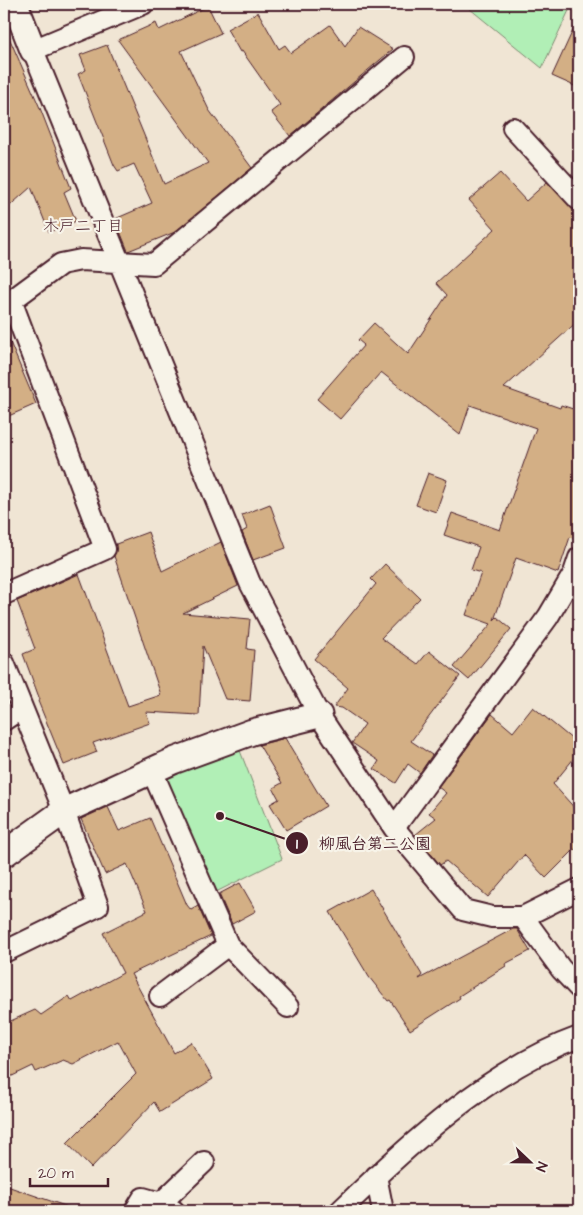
<svg xmlns="http://www.w3.org/2000/svg" width="583" height="1215" font-family="'Architects Daughter','Klee One',sans-serif">
	<style>
		.green { fill: #b1efb6; stroke: #7e8770 }
		.building { fill: #d3af85; stroke: #4a1f2b }
		.lines { fill: none; stroke-linecap: round; stroke-linejoin: round }
		.minor-casing { stroke: #4a1f2b; stroke-width: 24 }
		.tertiary-casing { stroke: #4a1f2b; stroke-width: 29 }
		.minor { stroke: #f7f3e8; stroke-width: 20 }
		.tertiary { stroke: #f7f3e8; stroke-width: 25 }
		.labels { text-anchor: middle; stroke-width: 4.5; stroke-linejoin: round; paint-order: stroke }
		.neighbourhood-label { font-size: 16px; fill: #4a1f2b; stroke: #f7f3e8 }
		.leader { fill: none; stroke: #4a1f2b; stroke-width: 2 }
		.callout-dot { fill: #4a1f2b; stroke: #f7f3e8; stroke-width: 2 }
		.mark-label { font-size: 15px; text-anchor: middle; font-weight: bold; fill: #fff }
		.callout-label { font-size: 16px; text-anchor: middle; font-weight: bold; fill: #4a1f2b; stroke: #f7f3e8; stroke-width: 4.5; stroke-linejoin: round; paint-order: stroke }
	</style>
	<rect width="100%" height="100%" fill="#f0e5d4"/>
	<filter id="ink" filterUnits="userSpaceOnUse"><feTurbulence type="fractalNoise" baseFrequency=".02" numOctaves="2"/><feDisplacementMap in="SourceGraphic" scale="10" xChannelSelector="R" yChannelSelector="G"/><feConvolveMatrix kernelMatrix="1 2 1 2 8 2 1 2 1" color-interpolation-filters="sRGB"/></filter>
	<g filter="url(#ink)">
		<path class="green" d="M464 4H572L542 68Z
			M237 743 282 859 208 896 156 773Z"/>
		<path class="building" d="M208 6 221 33 181 51 209 110 252 168 175 232 128 251 115 219 152 203 134 164 118 171 114 165 78 74 86 70 80 55 107 45 164 184 208 163 118 40 156 23 159 30Z
			M258 12 279 49 285 45 291 53 330 25 345 46 358 27 393 49 290 136 271 112 280 105 242 51 240 52 227 29Z
			M579 17V88L552 76Z
			M4 26 40 108 71 188 64 192 76 221 49 232 31 187 4 211Z
			M500 173 526 201 547 182 579 215V320L504 388 560 408 561 405 579 411V540L570 537 558 573 516 558 494 620 497 617 511 629 469 680 454 667 491 624 466 615 481 573 471 570 479 547 444 535 452 513 500 530 536 428 470 405 460 435 381 372 340 419 317 399 364 345 358 340 374 323 408 354 447 295 436 283 495 229 469 200Z
			M4 328 36 404 4 418Z
			M428 473 447 480 436 512 416 505Z
			M270 504 286 548 253 560 242 532 247 529 242 515Z
			M148 532 162 571 221 542 238 586 183 613 250 619 247 649 254 650 250 701 225 699 203 646 199 715 146 712 150 723 93 743 97 752 64 765 38 701 40 700 23 654 35 649 17 601 79 574 128 706 161 695 114 556 116 544Z
			M385 564 420 598 381 638 418 664 429 651 460 676 411 741 432 755 420 773 408 764 396 783 374 769 379 761 352 743 365 724 342 708 334 707 348 688 314 659 376 584 371 579Z
			M533 707 579 745V752L553 784 579 813V845L546 878 524 855 488 897 446 861 440 865 415 835 436 818 429 813 446 793 438 787 492 714 513 732Z
			M285 738 326 806 286 830 270 804 279 799 273 788 282 783 259 745Z
			M108 807 119 831 150 818 187 905 191 910 198 906 211 936 131 974 174 1053 191 1042 213 1079 160 1112 154 1102 91 1168 67 1143 136 1074 118 1041 73 1064 63 1060 36 1072 33 1066 4 1080V1024L35 1010 41 1015 69 996 72 1001 123 973 103 933 147 911 127 864 105 874 81 819Z
			M240 883 256 911 232 924 219 894Z
			M371 889 422 975 419 979 513 929H517L530 951 505 964 506 966 459 996 460 998 410 1030 390 1000 388 1001 369 977 330 912Z
			M4 1185 71 1208V1211H4Z"/>
		<g class="lines">
			<defs>
				<path id="minor" d="M143 4 33 50 250 583 319 715 394 828 463 910 492 917H523L579 889
					M513 128 579 200
					M4 306 61 264 81 260 154 264 404 57
					M4 594 105 549 11 300
					M4 663 64 811 98 906 4 952
					M4 720 22 708
					M152 771 228 945 288 1007
					M394 828 548 617 574 573 579 558
					M523 917 561 969 579 988
					M160 996 228 945
					M376 1176 383 1211
					M161 1203 204 1162
					M135 1211 143 1198 161 1203 174 1211
					M340 1211C407 1146 490 1069 579 1037"/>
				<path id="tertiary" d="M15 4 33 50
					M4 854 64 811 173 761 252 732 319 715"/>
			</defs>
			<use href="#minor" class="minor-casing"/>
			<use href="#tertiary" class="tertiary-casing"/>
			<use href="#minor" class="minor"/>
			<use href="#tertiary" class="tertiary"/>
		</g>
	</g>
	<g class="labels">
		<g class="neighbourhood-label">
			<text x="83" y="231">木戸二丁目</text>
		</g>
	</g>
	<path class="leader" d="M220 816L297 843"/>
	<g class="callout-dot">
		<circle cx="220" cy="816" r="5"/>
		<circle cx="297" cy="843" r="12"/>
	</g>
	<g class="mark-label">
		<text x="297" y="849">1</text>
	</g>
	<g class="callout-label">
		<text x="375" y="849">柳風台第二公園</text>
	</g>
	<rect width="583" height="1215" fill="none" stroke="#f7f3e8" stroke-width="20"/>
	<rect x="10" y="10" width="563" height="1195" fill="none" stroke="#4a1f2b" stroke-width="2" filter="url(#ink)"/>
	<g transform="translate(530 1162) rotate(112)" stroke="#f7f3e8" stroke-width="4" paint-order="stroke">
	<path d="M0-4L9 19L0 12L-9 19Z" fill="#4a1f2b"/>
	<text y="-8" font-size="14" font-weight="bold" text-anchor="middle" fill="#4a1f2b">N</text>
	</g>
	<path d="M30 1178v8h78v-8" fill="none" stroke="#4a1f2b" stroke-width="2.5"/>
	<text x="38" y="1178" font-size="15" fill="#4a1f2b" stroke="#f7f3e8" stroke-width="4" paint-order="stroke">20 m</text>
</svg>
